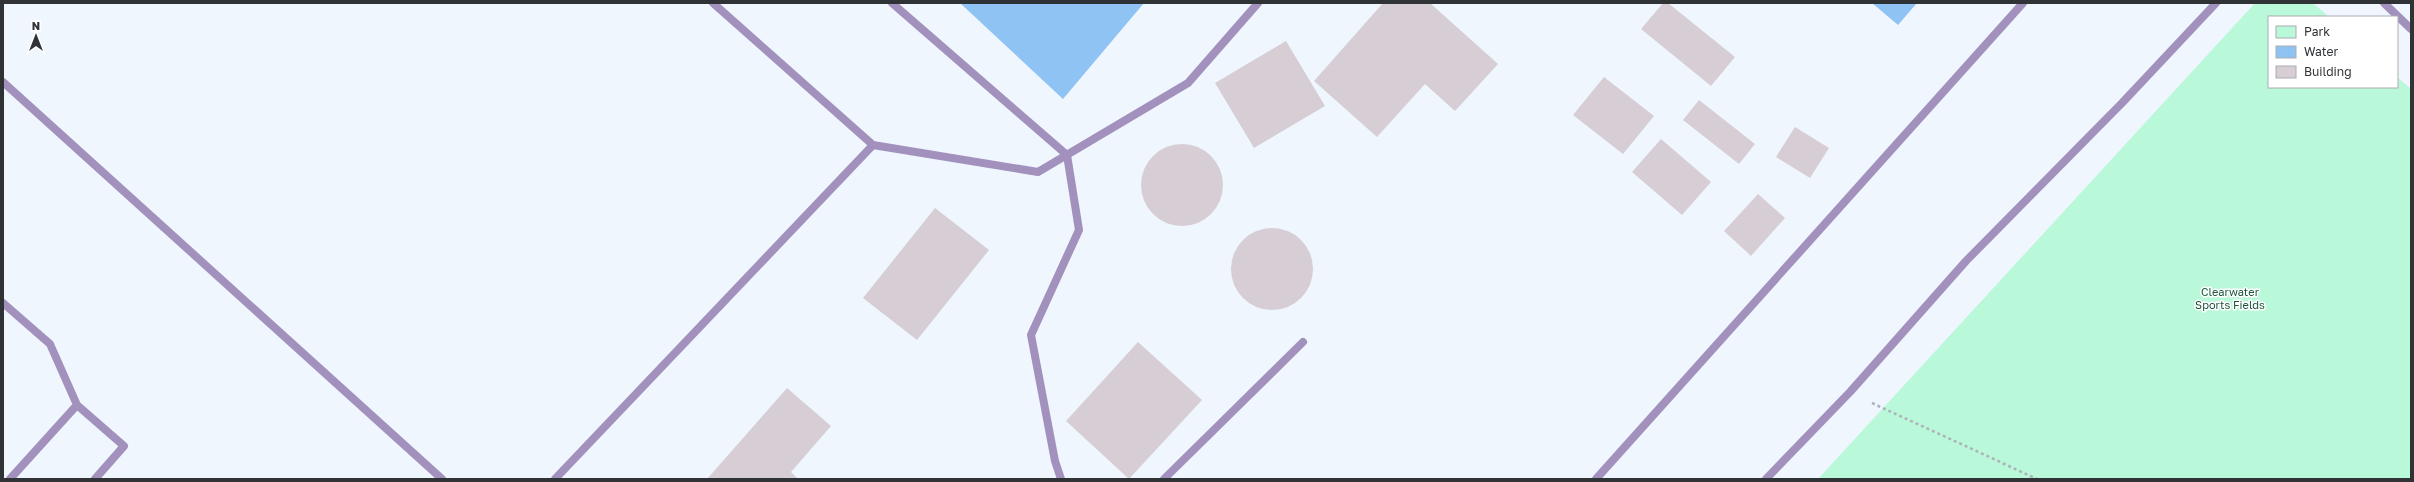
<svg xmlns="http://www.w3.org/2000/svg" width="2414" height="482" font-family="'Golos Text',sans-serif">
	<style>
		.green { fill: #b9f8d9 }
		.water { fill: #8fc3f3 }
		.building { fill: #d6ced4 }
		.lines { fill: none; stroke-linecap: round; stroke-linejoin: round }
		.path { stroke: #adb3b9; stroke-width: 2.5; stroke-dasharray: 3 3; stroke-linecap: butt }
		.lane { stroke: #a391bd; stroke-width: 8 }
		.labels { text-anchor: middle; stroke-width: 3; stroke-linejoin: round; paint-order: stroke }
		.park-label { font-size: 11px; fill: #1b533d; stroke: #fff }
	</style>
	<rect width="100%" height="100%" fill="#eff6fe"/>
	<path class="green" d="M2255 3H2313L2329 17H2269V87H2397V77L2411 89V479H1818Z"/>
	<path class="water" d="M960 3H1144L1063 99Z
		M1872 3H1917L1898 25Z"/>
	<path class="building" d="M1383 3H1430L1498 64 1455 111 1425 84 1377 137 1314 81Z
		M1663 3H1668L1735 57 1711 86 1641 29Z
		M1286 41 1325 106 1254 148 1215 83Z
		M1604 77 1654 116 1623 154 1573 115Z
		M1699 100 1755 144 1739 164 1683 120Z
		M1795 127 1829 148 1810 178 1776 157Z
		M1661 139 1711 182 1682 215 1632 172Z
		M1141 185a41 41 0 1 1 82 0a41 41 0 1 1-82 0Z
		M1758 194 1785 218 1751 256 1724 231Z
		M935 208 989 250 917 340 863 298Z
		M1231 269a41 41 0 1 1 82 0a41 41 0 1 1-82 0Z
		M1138 342 1202 400 1129 479 1066 421Z
		M787 388 831 426 791 472 798 479H707Z"/>
	<g class="lines">
		<path class="path" d="M1872 403 2037 479"/>
		<path class="lane" d="M892 3 1067 155 1079 230 1031 335 1055 461 1061 479
			M2384 3 2411 29
			M3 82 442 479
			M873 145 1038 172 1188 83 1258 3
			M3 303 50 344 77 405
			M10 479 77 405 124 446 95 479
			M555 479 873 145 713 3
			M1164 479 1303 342
			M1596 479 2023 3
			M1766 479 1850 392 1966 261 2122 103 2216 3"/>
	</g>
	<g class="labels">
		<g class="park-label">
			<text x="2230" y="296">Clearwater<tspan x="2230" dy="13">Sports Fields</tspan></text>
		</g>
	</g>
	<rect width="2414" height="482" fill="none" stroke="#303336" stroke-width="8"/>
	<rect x="2268" y="16" width="130" height="72" fill="#ffffff" stroke="#acadaf"/>
	<rect x="2276" y="26" width="20" height="12" fill="#b9f8d9" stroke="#acadaf"/>
	<text x="2304" y="36" font-size="12" fill="#303336">Park</text>
	<rect x="2276" y="46" width="20" height="12" fill="#8fc3f3" stroke="#acadaf"/>
	<text x="2304" y="56" font-size="12" fill="#303336">Water</text>
	<rect x="2276" y="66" width="20" height="12" fill="#d6ced4" stroke="#acadaf"/>
	<text x="2304" y="76" font-size="12" fill="#303336">Building</text>
	<g transform="translate(36 36)" stroke="#ffffff" stroke-width="3" paint-order="stroke">
	<path d="M0-3L7 15L0 10L-7 15Z" fill="#303336"/>
	<text y="-6" font-size="11" font-weight="bold" text-anchor="middle" fill="#303336">N</text>
	</g>
</svg>
